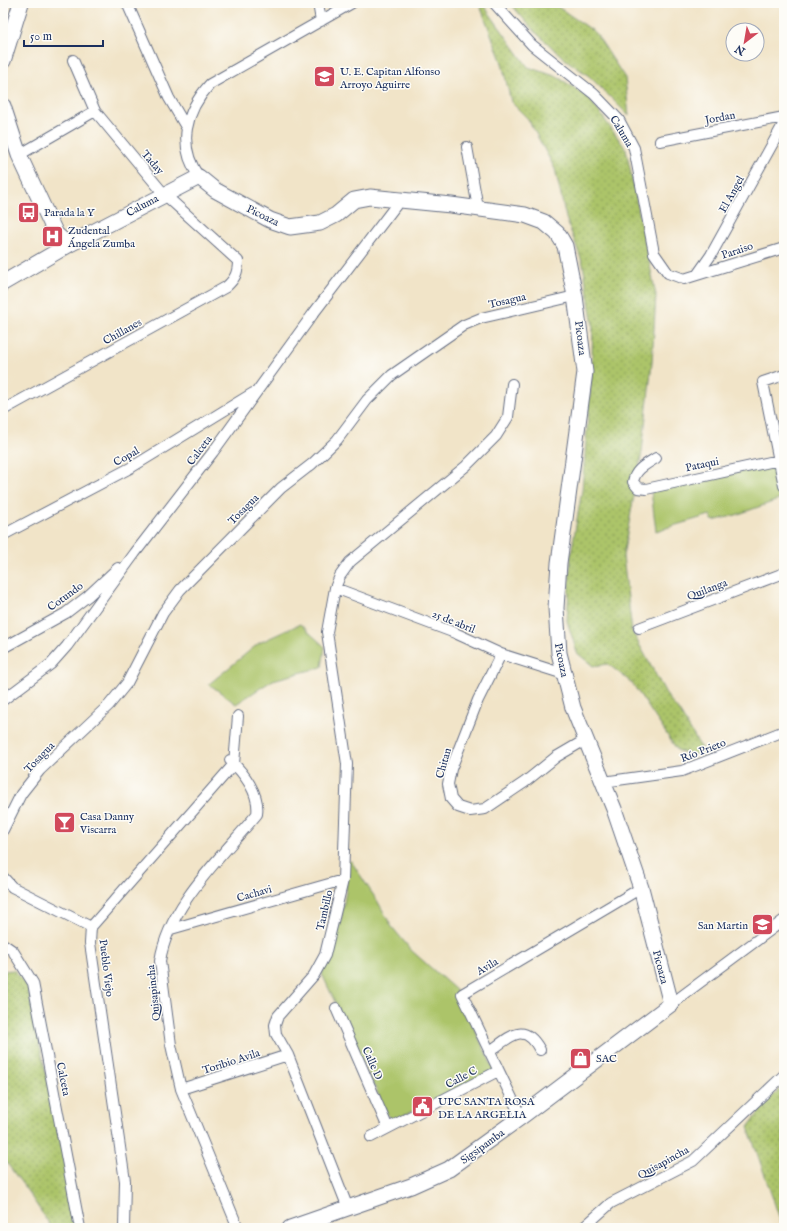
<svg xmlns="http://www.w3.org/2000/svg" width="787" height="1231" font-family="'IM FELL English',serif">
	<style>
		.grass { fill: url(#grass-dots); stroke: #647a64 }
		.green { fill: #acc469; stroke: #647a64 }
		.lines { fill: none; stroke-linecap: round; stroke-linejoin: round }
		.street-casing { stroke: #666e83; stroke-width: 12 }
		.secondary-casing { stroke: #666e83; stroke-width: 17 }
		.street { stroke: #fff; stroke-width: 10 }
		.secondary { stroke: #fff; stroke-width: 15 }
		.labels { text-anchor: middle; stroke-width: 3; stroke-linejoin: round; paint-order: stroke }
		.poi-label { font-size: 11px; fill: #1b2f5e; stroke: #fdfcf7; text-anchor: start }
		.street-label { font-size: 11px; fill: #1b2f5e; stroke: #fdfcf7 }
	</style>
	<defs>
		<pattern id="grass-dots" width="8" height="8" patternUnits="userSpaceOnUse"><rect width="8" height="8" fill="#acc469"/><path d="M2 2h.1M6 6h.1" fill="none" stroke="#8ba05a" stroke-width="1.8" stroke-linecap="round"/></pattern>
	</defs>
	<rect width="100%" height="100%" fill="#fdfcf7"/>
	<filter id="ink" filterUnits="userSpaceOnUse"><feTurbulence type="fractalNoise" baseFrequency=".025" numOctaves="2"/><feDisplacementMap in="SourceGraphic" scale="8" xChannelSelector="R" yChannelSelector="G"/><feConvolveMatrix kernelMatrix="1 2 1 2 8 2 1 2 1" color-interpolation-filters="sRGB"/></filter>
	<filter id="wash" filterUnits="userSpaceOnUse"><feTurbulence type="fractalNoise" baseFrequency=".012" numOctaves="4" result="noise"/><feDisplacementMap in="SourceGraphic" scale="16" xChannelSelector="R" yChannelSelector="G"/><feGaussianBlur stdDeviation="0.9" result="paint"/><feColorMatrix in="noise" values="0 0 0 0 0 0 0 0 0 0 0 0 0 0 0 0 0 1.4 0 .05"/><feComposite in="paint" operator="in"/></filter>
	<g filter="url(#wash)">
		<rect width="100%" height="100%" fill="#f1e4c8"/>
		<path class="grass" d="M479 3H482L528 67 558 77 589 98 626 149 656 295 652 363 642 452 623 556 632 631 669 699 679 711 706 756 678 751 632 683 608 664 593 666 577 653 567 621 571 554 582 490 591 381 593 326 583 264 566 218 555 169 528 119 511 102 502 63Z
			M510 3H552L595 32 625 78 629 116 589 76 566 60 534 31Z
			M14 970 27 985 79 1228H52L26 1189 3 1158V971Z
			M784 1085V1228H783L748 1127 767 1102Z"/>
		<path class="green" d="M775 464 781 499 736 515 713 521 710 515 656 531 651 491Z
			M300 624 325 647 322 667 273 680 236 704 209 684 259 643Z
			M351 861 378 902 392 927 412 951 456 990 494 1070 391 1122 322 974 340 924 346 891 347 863Z"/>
	</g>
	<g filter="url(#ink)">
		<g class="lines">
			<defs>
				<path id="street" d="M127 3 169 98 186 127
					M318 3 321 21
					M494 3 532 45 594 94 619 120 634 148 654 253 668 273 684 279 784 248
					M660 141 784 117
					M467 147 478 208
					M19 155 95 111
					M199 177C177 145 185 112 210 84L352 3
					M697 275 711 255 784 123
					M784 375 763 382 784 486
					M3 410 226 287C235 279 238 273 238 261L164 194 95 111 73 60
					M656 458C647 464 635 469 633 482L638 488 646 489 779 460
					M3 535 132 467 253 393
					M335 588 455 633 501 654 564 674
					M639 628 784 573
					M3 648 66 613 88 596 118 568
					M501 654 478 700 451 769 448 784 451 799 458 807 470 811 485 809 525 782 556 757 585 740
					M3 700 51 664 67 646 135 553 213 452 313 314 400 200
					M230 760C244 773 260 794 257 814 222 857 169 904 160 961L171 1045 181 1089 238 1228
					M603 782 682 771 784 731
					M3 830 21 794 40 770 109 705 127 683 163 613 180 590 281 488 312 464 337 440 367 400 392 375 464 325 481 318 575 296
					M3 877 12 887 91 927
					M171 929 343 880
					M3 944 13 951 33 983 80 1228
					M671 1004 784 920
					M336 1008 388 1128
					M489 1052C511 1036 524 1021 540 1050
					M181 1089 288 1055
					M521 1117 462 994 641 888
					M371 1137 498 1071
					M348 1208 288 1055 276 1034 275 1025 278 1016 314 975 325 955 343 880 347 764 327 632 335 588 340 576 350 562 466 466 496 436 508 417 512 384
					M124 1228 125 1181 90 943 91 927 234 764 238 716
					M583 1228 611 1203 693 1161 784 1075"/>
				<path id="secondary" d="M3 61 21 3
					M3 106 19 155 56 234 65 242 70 244
					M3 283 70 244 199 177 215 190 270 220 290 227 320 223 336 215 354 200 370 197 451 205 525 215 544 222 557 233 561 239 565 246 575 296 585 372 559 563 556 608 559 653 573 708 614 809 641 888 671 1004 521 1117 449 1169 411 1186 290 1228"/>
			</defs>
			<use href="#street" class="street-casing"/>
			<use href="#secondary" class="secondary-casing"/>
			<use href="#street" class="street"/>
			<use href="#secondary" class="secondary"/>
		</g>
	</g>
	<defs>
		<symbol id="school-square" viewBox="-11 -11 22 22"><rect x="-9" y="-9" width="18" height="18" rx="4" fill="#d1495b" stroke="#fdfcf7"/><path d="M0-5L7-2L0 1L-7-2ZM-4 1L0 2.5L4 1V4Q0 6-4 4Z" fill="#fff"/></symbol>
		<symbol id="bus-square" viewBox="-11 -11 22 22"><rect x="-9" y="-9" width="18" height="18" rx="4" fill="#d1495b" stroke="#fdfcf7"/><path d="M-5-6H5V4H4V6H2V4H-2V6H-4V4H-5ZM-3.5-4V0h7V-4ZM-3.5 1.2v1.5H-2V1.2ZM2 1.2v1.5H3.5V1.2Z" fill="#fff"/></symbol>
		<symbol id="hospital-square" viewBox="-11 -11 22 22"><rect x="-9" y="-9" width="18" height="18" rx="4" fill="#d1495b" stroke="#fdfcf7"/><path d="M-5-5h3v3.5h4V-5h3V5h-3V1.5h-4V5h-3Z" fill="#fff"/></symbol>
		<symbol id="bar-square" viewBox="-11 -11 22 22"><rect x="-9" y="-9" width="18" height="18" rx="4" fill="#d1495b" stroke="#fdfcf7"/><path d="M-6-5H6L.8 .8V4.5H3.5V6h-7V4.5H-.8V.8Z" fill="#fff"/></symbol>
		<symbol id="shop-square" viewBox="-11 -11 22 22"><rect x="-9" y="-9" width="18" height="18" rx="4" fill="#d1495b" stroke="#fdfcf7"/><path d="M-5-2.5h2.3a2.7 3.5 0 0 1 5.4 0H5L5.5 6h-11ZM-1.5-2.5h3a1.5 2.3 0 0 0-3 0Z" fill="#fff"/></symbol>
		<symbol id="civic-square" viewBox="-11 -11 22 22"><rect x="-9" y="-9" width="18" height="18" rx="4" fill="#d1495b" stroke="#fdfcf7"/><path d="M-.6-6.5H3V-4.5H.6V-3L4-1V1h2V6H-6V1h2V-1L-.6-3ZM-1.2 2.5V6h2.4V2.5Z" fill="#fff"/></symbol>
	</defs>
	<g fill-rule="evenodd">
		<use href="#school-square" x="312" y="64" width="25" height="25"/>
		<use href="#bus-square" x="16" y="200" width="25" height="25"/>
		<use href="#hospital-square" x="40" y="224" width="25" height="25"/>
		<use href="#bar-square" x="52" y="810" width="25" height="25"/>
		<use href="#school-square" x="750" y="912" width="25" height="25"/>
		<use href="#shop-square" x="568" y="1046" width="25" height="25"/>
		<use href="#civic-square" x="410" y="1094" width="25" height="25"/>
	</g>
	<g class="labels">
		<g class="poi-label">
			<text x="340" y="75">U. E. Capitan Alfonso<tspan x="340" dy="13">Arroyo Aguirre</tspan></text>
			<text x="44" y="216">Parada la Y</text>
			<text x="68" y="234">Zudental<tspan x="68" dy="13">Ángela Zumba</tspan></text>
			<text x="80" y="820">Casa Danny<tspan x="80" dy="13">Viscarra</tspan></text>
			<text x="748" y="929" text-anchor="end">San Martin</text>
			<text x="596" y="1062">SAC</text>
			<text x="438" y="1105">UPC SANTA ROSA<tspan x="438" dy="13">DE LA ARGELIA</tspan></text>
		</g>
		<g class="street-label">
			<text transform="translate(720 117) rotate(-11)" y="4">Jordan</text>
			<text transform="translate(622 131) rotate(59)" y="4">Caluma</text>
			<text transform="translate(153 162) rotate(50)" y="4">Taday</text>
			<text transform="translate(731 194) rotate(-61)" y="4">El Angel</text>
			<text transform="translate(142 205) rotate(-28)" y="4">Caluma</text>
			<text transform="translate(263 215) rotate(26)" y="4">Picoaza</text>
			<text transform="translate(737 250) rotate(-18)" y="4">Paraiso</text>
			<text transform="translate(507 300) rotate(-13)" y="4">Tosagua</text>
			<text transform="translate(122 331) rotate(-29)" y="4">Chillanes</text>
			<text transform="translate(581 338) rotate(83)" y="4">Picoaza</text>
			<text transform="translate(199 450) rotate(-53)" y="4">Calceta</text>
			<text transform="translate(126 456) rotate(-30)" y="4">Copal</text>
			<text transform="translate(702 464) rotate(-12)" y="4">Pataqui</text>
			<text transform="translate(243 509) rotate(-45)" y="4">Tosagua</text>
			<text transform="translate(707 589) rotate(-21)" y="4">Quilanga</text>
			<text transform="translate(65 596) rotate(-36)" y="4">Cotundo</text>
			<text transform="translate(454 621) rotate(22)" y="4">25 de abril</text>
			<text transform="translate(562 660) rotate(79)" y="4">Picoaza</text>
			<text transform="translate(703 750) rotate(-21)" y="4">Río Prieto</text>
			<text transform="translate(39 757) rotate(-46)" y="4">Tosagua</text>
			<text transform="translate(443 763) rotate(-74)" y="4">Chitan</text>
			<text transform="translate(254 893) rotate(-16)" y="4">Cachavi</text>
			<text transform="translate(324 910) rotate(-77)" y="4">Tambillo</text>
			<text transform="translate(487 966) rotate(-31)" y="4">Avila</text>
			<text transform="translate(661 967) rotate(75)" y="4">Picoaza</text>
			<text transform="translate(107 968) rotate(83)" y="4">Pueblo Viejo</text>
			<text transform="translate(153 993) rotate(-96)" y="4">Quisapincha</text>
			<text transform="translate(231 1061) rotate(-18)" y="4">Toribio Avila</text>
			<text transform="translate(373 1063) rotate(66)" y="4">Calle D</text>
			<text transform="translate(461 1077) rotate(-28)" y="4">Calle C</text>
			<text transform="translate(64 1079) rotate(79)" y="4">Calceta</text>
			<text transform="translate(482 1146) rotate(-36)" y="4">Sigsipamba</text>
			<text transform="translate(663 1162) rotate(-29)" y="4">Quisapincha</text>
		</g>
	</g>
	<rect width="787" height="1231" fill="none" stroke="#fdfcf7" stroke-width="16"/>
	<g transform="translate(745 42) rotate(211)"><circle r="19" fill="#fdfcf7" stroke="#a3aaba"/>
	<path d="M0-3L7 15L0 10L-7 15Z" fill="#d1495b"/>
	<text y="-6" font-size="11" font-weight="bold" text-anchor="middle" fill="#1b2f5e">N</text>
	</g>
	<path d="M24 40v6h79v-6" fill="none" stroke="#1b2f5e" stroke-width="2"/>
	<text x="30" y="40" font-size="12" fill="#1b2f5e" stroke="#fdfcf7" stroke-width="3" paint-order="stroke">50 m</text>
</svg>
